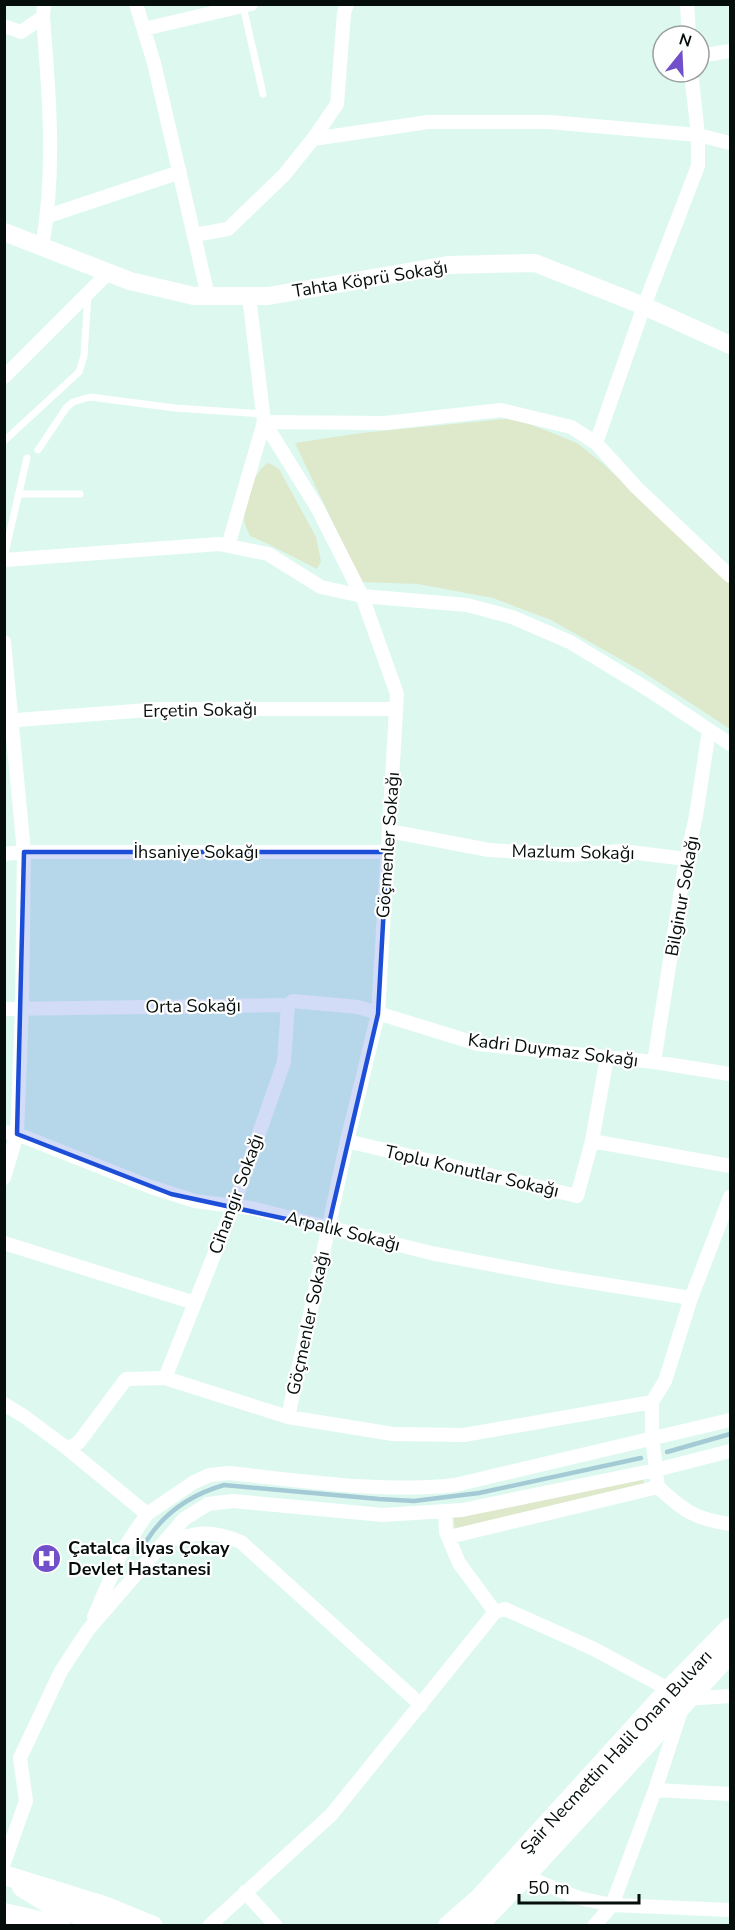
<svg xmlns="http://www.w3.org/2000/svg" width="735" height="1930" font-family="'Nunito Sans',sans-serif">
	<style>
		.green { fill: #dee8cb }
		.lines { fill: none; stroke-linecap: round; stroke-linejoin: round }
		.stream { stroke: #a4cad6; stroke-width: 4.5 }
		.service { stroke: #fff; stroke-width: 7 }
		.minor { stroke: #fff; stroke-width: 14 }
		.tertiary { stroke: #fff; stroke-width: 18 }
		.secondary { stroke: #fff; stroke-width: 20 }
		.primary { stroke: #fff; stroke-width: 22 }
		.marked { fill: #1d4ed8; fill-opacity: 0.2; stroke: #1d4ed8; stroke-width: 4.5; stroke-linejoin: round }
		.labels { text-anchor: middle; stroke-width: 4.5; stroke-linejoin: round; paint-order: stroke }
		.street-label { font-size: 18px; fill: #050e0a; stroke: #fff }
		.poi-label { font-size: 18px; font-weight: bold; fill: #050e0a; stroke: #fff; text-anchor: start }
	</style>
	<rect width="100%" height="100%" fill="#ddf9ef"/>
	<path class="green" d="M515 418 577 443 601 462 730 581V729L643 672 551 620 493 598 418 584 361 582 295 443 361 433Z
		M269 463 279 469 316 537 321 561 317 569 266 543 250 536C248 530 244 524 244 518 245 503 254 469 269 463Z
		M642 1476 645 1487 455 1531 453 1515Z"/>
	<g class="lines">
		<path class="stream" d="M667 1452 730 1434
			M147 1540C165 1512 193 1494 224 1485L379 1499 414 1501 479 1493 641 1458"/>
		<path class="service" d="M243 6 263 94
			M4 441 79 372 84 356 88 294
			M38 450 66 408 73 402 90 397 175 408 263 414
			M18 494H80
			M4 557 27 458"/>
		<path class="minor" d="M136 4 154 63 208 296
			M687 4 689 36
			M4 26 21 32 43 17
			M144 29 251 4
			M699 56 730 51
			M313 139 428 122H549L698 135 730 143
			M48 216 180 172
			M194 235 228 229 284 175 313 139 337 104 344 13 347 4
			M42 247C56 171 49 93 43 17L44 4
			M249 296 264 422 318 509 362 596 397 694 378 1014 347 1141 288 1417
			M4 377 109 272
			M264 422 385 423 501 410 571 427 596 443 637 488 730 576
			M596 443 644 306 698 166V135L691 72
			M228 546 264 422
			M4 560 219 544 268 554 321 587 362 596 467 605 512 617 570 642 649 690 730 744
			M4 642 24 852 22 1008 17 1134 4 1178
			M4 721 161 709H396
			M389 831 489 850 567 855 622 851 686 859
			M4 854 24 852H387
			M4 1009 288 1005 293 1001 358 1007 478 1044 654 1062 730 1074
			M654 1062 684 871 696 816 709 730
			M4 1132 17 1134 151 1187 195 1201 251 1208 431 1253 552 1276 691 1298
			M347 1141 577 1196 592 1141 607 1057
			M592 1141 730 1166
			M4 1243 195 1303
			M165 1378 234 1205 284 1062 288 1005
			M652 1402V1435L658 1487C684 1511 695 1519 730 1524
			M4 1404 25 1417 68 1449 79 1442 126 1379 165 1378 288 1417 393 1434 464 1435 652 1402 665 1381 691 1298 730 1197
			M68 1449 147 1514
			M445 1512 446 1532 459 1563 495 1612
			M449 1537 658 1487
			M166 1541C199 1533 207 1529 241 1542L421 1705
			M94 1617 122 1551 147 1514 194 1482 210 1475 229 1473C305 1481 379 1493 455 1485L730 1420
			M655 1790 730 1794
			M4 1863 26 1801 20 1758 61 1671 88 1630 184 1519 208 1504 233 1501 383 1515 462 1510 656 1470 730 1451
			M524 1876 579 1898 612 1905 730 1910
			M245 1892 276 1926
			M209 1926 331 1815 495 1612 505 1609 594 1649 670 1690
			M594 1926 612 1905 655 1790 685 1699 730 1696"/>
		<path class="tertiary" d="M4 232 130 281 194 296H268L448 265 535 263 644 306 730 345"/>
		<path class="secondary" d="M4 1875 104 1906 153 1926
			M22 1887 51 1905 110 1926
			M4 1913 60 1926"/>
		<path class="primary" d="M449 1926 480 1899 670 1690 730 1629
			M476 1926 524 1876 730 1652"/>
	</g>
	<path class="marked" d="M24 852H387L378 1014 328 1228 171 1194 17 1134Z"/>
	<defs>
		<symbol id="hospital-disc" viewBox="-11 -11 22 22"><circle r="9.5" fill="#7250c9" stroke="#fff"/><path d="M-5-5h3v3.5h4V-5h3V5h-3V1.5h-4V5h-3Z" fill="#fff"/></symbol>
	</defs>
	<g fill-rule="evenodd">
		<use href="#hospital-disc" x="30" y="1542" width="33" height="33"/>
	</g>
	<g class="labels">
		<g class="street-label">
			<text transform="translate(370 279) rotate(-9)" y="6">Tahta Köprü Sokağı</text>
			<text transform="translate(200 710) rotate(-1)" y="6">Erçetin Sokağı</text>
			<text transform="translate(388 845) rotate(-86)" y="6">Göçmenler Sokağı</text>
			<text x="196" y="858">İhsaniye Sokağı</text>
			<text transform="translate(573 852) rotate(1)" y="6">Mazlum Sokağı</text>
			<text transform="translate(682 896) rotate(-80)" y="6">Bilginur Sokağı</text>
			<text transform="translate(193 1006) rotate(-1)" y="6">Orta Sokağı</text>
			<text transform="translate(553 1050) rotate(7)" y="6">Kadri Duymaz Sokağı</text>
			<text transform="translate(472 1171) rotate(13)" y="6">Toplu Konutlar Sokağı</text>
			<text transform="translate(236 1194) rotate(-70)" y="6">Cihangir Sokağı</text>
			<text transform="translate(343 1231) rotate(14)" y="6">Arpalık Sokağı</text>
			<text transform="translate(308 1323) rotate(-78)" y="6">Göçmenler Sokağı</text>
			<text transform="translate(616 1752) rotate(-47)" y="6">Şair Necmettin Halil Onan Bulvarı</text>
		</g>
		<g class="poi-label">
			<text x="68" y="1554">Çatalca İlyas Çokay<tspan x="68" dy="21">Devlet Hastanesi</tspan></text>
		</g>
	</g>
	<rect width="735" height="1930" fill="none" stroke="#050e0a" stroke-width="12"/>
	<g transform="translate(681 54) rotate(18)"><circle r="28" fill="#ffffff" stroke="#9b9f9d" stroke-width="1.5"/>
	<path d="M0-4.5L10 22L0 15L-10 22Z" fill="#7250c9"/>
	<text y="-9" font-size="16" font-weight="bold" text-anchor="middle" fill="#050e0a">N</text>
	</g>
	<path d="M519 1894v9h120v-9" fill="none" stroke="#050e0a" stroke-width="3"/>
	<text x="528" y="1894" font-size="18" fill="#050e0a" stroke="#ffffff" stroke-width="4.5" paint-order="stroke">50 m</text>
</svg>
